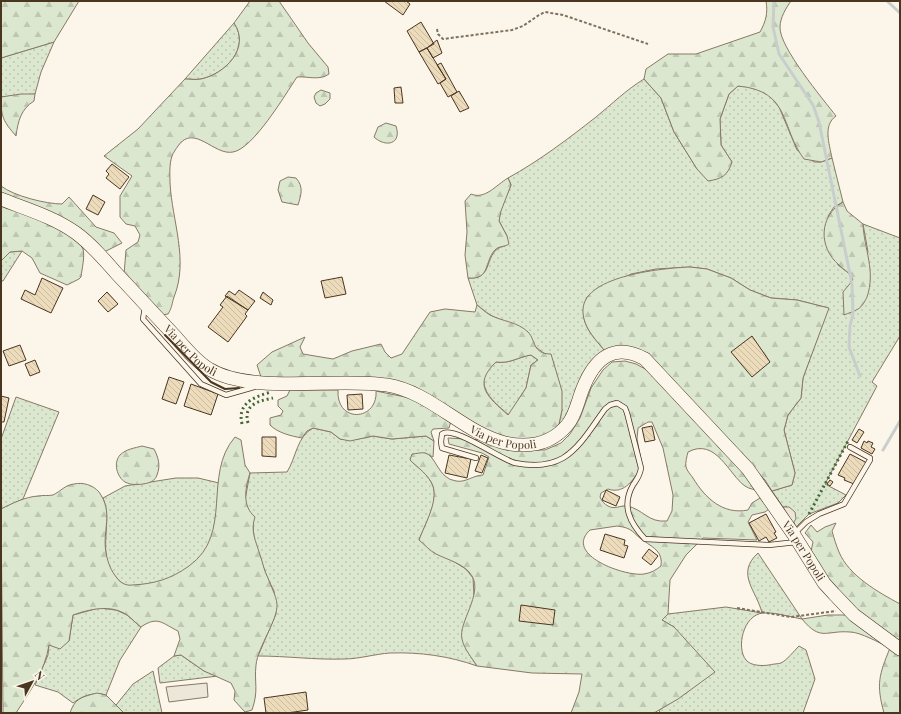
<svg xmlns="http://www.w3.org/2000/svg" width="901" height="714" font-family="'Playfair Display',serif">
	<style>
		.grass { fill: url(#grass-dots); stroke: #887966 }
		.forest { fill: url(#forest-firs); stroke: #887966; fill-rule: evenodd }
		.parking { fill: #ede7d9; stroke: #887966 }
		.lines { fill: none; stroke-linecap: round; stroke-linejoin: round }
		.stream { stroke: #c9cecd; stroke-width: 3 }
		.building { fill: url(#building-back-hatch); stroke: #4a3520 }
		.lane-casing { stroke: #4a3520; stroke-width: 6 }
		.secondary-casing { stroke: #4a3520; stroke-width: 14 }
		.path { stroke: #7f6f5c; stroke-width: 2; stroke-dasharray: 3 2; stroke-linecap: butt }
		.lane { stroke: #fbf6e9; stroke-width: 4.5 }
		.secondary { stroke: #fbf6e9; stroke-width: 13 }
		.hedge { stroke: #436837; stroke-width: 3; stroke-dasharray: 2 3; stroke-linecap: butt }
		.wall { stroke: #4a3520; stroke-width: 2 }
		.labels { text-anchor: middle; stroke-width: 3; stroke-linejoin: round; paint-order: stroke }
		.street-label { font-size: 11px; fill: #4a3520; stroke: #fbf6e9 }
	</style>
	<defs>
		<pattern id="grass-dots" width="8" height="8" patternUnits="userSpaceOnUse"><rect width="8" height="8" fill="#dce7d0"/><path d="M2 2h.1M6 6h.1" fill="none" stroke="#bec7b2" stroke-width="1.8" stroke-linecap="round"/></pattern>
		<pattern id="forest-firs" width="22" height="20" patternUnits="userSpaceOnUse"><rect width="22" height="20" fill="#dce7d0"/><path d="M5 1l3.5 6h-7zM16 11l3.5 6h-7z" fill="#bec7b2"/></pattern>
		<pattern id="building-back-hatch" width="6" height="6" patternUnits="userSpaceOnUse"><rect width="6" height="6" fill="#ecdcbc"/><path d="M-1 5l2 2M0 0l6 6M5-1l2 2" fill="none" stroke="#ccbda1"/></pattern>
	</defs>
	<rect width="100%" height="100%" fill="#fbf6e9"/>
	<path class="grass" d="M234 23C251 48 225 74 201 79 196 80 190 79 185 79Z
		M54 42 41 72 35 94 1 97V58Z
		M644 79 661 98 674 132 697 169 732 162 721 145 720 119 729 94 738 86 753 87 769 95 779 107 797 150 814 162H821L832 158 843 202 834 207 828 216 838 265 851 275 853 281 844 315 868 252 863 224 900 238V336L872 382 877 386 825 484 846 495 838 503 809 514 796 527 787 507H783L772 491 792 485 795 473 784 430 788 415 801 398 803 378 828 308 797 300 771 298 750 290 731 278 707 269 690 267 656 269 631 274 587 297C577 321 590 333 605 351L570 416 559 424 562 410 545 354 533 345 528 332 490 315 477 305 468 278C496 280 482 250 505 246L507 236 499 221 500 211 511 185 508 178C539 161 568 139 596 117 612 104 626 90 644 79Z
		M22 251 3 281H1V261L10 252Z
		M531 355 538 360 531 365 526 388 509 415C497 405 479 391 485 374 487 369 493 365 496 362 510 364 518 357 531 355Z
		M16 397 59 412 23 499 1 509V439Z
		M313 428 331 432 340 439H358L373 436 392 439 426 436 434 441 433 457 425 453 410 460C417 467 429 475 433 486 439 502 425 524 419 540L466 569 473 578 474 596 469 654 477 666C449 656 420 652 390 653 375 654 359 659 344 659 315 660 287 656 258 656L276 614 274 591 267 577 254 541 253 525 245 500 250 473 287 472C296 458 297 436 313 428Z
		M176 478H198L219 483C216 501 218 522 211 540 200 567 168 583 140 585 136 585 131 587 128 586 121 584 116 577 112 572 98 550 113 521 103 498L125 486Z
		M758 553 802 619C790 617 775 612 763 613 743 615 736 648 746 660 751 666 762 666 769 665 772 664 778 664 781 663 787 660 794 651 799 646L806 650 815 679 803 713H660L659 710 689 691 674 627 662 620 668 614 726 607 762 613C757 591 735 574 758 553Z
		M99 608 116 610 127 615 141 627 120 660 106 695C93 692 84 695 73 703L58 692 35 685 48 655 49 644 69 641 73 615Z
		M181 655 204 671 218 676 160 683 158 668 174 656Z
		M153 671 162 713H124L116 705 133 684Z"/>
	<path class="forest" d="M1 1H79L54 42 1 58Z
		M250 1H279L308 43 328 67 329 74C320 81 307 76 297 77 285 95 253 149 233 152 214 156 194 123 178 146 176 149 173 153 172 156 169 165 170 175 170 183 172 221 189 260 174 297 172 303 172 308 168 314L161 315 124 275 126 250 138 242 140 235 135 226 126 224 120 217V196L132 176 104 156 138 129 185 79C190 79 196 80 201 79 225 74 251 48 234 23Z
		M766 1H791C786 8 780 18 780 27 779 47 823 99 836 116 823 125 829 143 832 158L821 162 804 159C780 127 791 91 738 86L729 94 720 119 721 145 732 162C728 175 722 179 708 181L697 169 674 132 661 98 644 79 646 69 668 54H696L760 32C766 21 768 13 766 1Z
		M321 90 330 93V99L325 104 320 106 316 103 314 97 316 93Z
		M21 94H35L34 101C21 109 18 121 16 136 3 121 1 117 1 97Z
		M386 123 396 126C402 144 386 148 374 137L378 127Z
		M288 177 296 178C304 187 301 195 298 205L282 202 278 190 280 181Z
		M508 178 511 185 501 211 499 221 507 236 509 244C505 247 498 246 495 250 484 261 491 280 468 278L465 255 467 232 465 201 471 194C485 200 496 185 508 178Z
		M1 186C14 196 46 204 62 204L69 197 96 227 114 233 122 243 104 252 1 195Z
		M1 202C20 210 76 230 83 249 85 257 82 268 81 277L79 279 67 285 40 273 32 258 22 251 10 252 1 261Z
		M843 202 847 211 863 224C864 249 876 271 867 297 865 301 862 307 858 309 854 312 848 313 844 315L843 292 853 280C850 272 845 271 839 265 818 247 819 216 843 202Z
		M690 267 707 269 731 278 750 290 771 298 797 300 829 308 803 378 801 398 788 415 784 430 795 473 792 485 772 491 765 480 691 401 663 369 643 353 605 351C595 339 582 326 583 309 585 275 665 268 690 267Z
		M477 305C481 308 485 312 490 315 501 321 518 322 528 332 536 340 532 354 551 354L562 391V410L559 424 545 438 510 442 486 432 427 396 261 377 257 365 272 352 305 337 300 347 303 354 333 359 352 351 381 344 385 352 391 358 402 354 430 312 445 309 475 312ZM531 355 538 360 531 365 526 388 508 415C488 397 472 385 496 362 510 364 518 357 531 355Z
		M625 361 636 364 649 371 761 491C756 490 749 489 745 486 729 475 716 437 688 452 687 456 685 463 686 467 687 471 691 475 693 478 705 498 723 515 748 510L752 503 760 498 763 499 769 509 765 512 752 515 748 522 757 540 703 538 686 555 670 580 668 614 662 620 674 627 715 672 678 699 654 713H571L579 692 582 674 532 673 477 666C472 658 464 649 462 639 458 623 483 594 472 576 465 564 448 560 436 554 430 551 424 544 419 540 425 524 438 502 433 486 429 475 417 467 410 460L412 454C416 454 421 452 425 453 436 455 438 479 456 481 465 483 474 475 483 475L489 457 482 453 449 444 448 438 483 440 528 450H545L561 443 570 434 580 418 591 388 603 370 612 362ZM648 422H652L663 448 673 495 672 511 667 521C648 523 643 509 627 506 620 505 615 510 608 506 604 504 602 501 600 497L601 493 608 489C625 495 635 478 642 465L637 439 638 428ZM617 526C634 528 632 533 644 541 654 548 663 552 661 566 656 570 651 573 644 574 626 577 563 555 590 530Z
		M290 390H338C336 424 378 421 376 391L410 398 451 421 449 428 433 429 431 432 434 441 426 436 392 439 373 436 350 441 340 439 331 432 313 428 307 431 302 438C291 436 278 433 270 425V418L281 415 283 411 278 406V400L287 396Z
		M235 437 241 440 245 465 250 473C245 489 242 506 255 517 250 531 256 541 260 555 263 563 264 571 268 578 271 587 276 595 277 604 278 620 258 646 256 665 254 683 259 690 252 710L245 712 234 700 235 691 231 683 204 671 181 655 174 656 180 639 178 631C163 624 158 615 141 627 136 624 132 618 127 615 111 604 90 609 73 615L69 641 60 649 49 645C45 671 30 691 16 713H3L1 509C13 503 25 497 38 496 42 495 49 496 53 495 61 491 65 485 74 484 83 482 93 485 99 492 114 513 102 530 106 553 108 563 111 571 117 578 120 583 127 586 132 585 154 584 171 579 189 566 234 534 202 475 235 437Z
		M142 446 154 449C158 457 161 465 157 475 155 481 150 483 143 484 137 485 131 485 125 482 117 477 113 463 120 455 126 449 135 448 142 446Z
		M836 523 832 531C834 538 836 545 839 552 849 576 878 592 900 604V645L882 633 828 582 811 551 813 542 805 533 811 525 817 532 825 527Z
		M828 615H845L900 656V713H884C876 684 879 675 890 648 880 643 860 632 850 632 826 630 821 642 802 619Z
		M97 693 106 695 124 713H70C75 698 82 697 97 693Z"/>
	<path class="parking" d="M783 507H789L795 512 796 519 793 523Z
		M207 683 208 697 169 702 166 687Z"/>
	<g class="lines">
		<path class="stream" d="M774 1 773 27 779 54 813 105 819 122 852 284 853 314 850 326 849 347 860 376
			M887 1 900 13
			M883 450 900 421"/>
	</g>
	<path class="building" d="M384 1H406L410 4 403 15Z
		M421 22 434 44 419 52 407 31Z
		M437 40 442 53 433 58 427 48Z
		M427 48 446 79 438 84 419 52Z
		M441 63 457 92 448 97 440 83 446 79 437 65Z
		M401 87 403 103H395L394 88Z
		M459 91 469 108 460 112 451 96Z
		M112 164 129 177 120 189 106 178 109 174 106 171Z
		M93 195 105 202 98 215 86 209Z
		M342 277 346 294 325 298 321 281Z
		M42 278 63 288 51 313 21 299 25 290 35 295Z
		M239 290 255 301 248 310 225 296 229 291 235 295Z
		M107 292 118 304 108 312 98 301Z
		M263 292 273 300 271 305 260 298Z
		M227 296 248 310 245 314 247 316 245 319 228 342 208 327 223 307 220 305Z
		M752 336 770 362 752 377 731 352Z
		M20 345 26 360 9 366 3 351Z
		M35 360 40 372 30 376 25 364Z
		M169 377 184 382 176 404 162 399Z
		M191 384 218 394 211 415 184 406Z
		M362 394 363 409 348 410 347 395Z
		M1 396 9 398 4 422H1Z
		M652 426 655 440 645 442 642 428Z
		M859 429 864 432 857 443 852 440Z
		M262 437H276V457L262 456Z
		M864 441 867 443 868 441 873 443 871 447 875 449 872 454 861 448Z
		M850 454 867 463 854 484 844 480 845 478 838 475Z
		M449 455 471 459 467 478 445 473Z
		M481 455 488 458 482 473 475 471Z
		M830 480 833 482 830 486 827 484Z
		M606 490 620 497 616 506 602 500Z
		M766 514 776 532 774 533 777 538 769 542 766 537 759 541 749 523Z
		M605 534 625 540 624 545 628 546 624 558 600 550Z
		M649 549 658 556 651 565 642 558Z
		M521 605 555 610 553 625 519 621Z
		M306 692 308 710 287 713H266L264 698Z"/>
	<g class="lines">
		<defs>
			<path id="lane" d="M145 307 143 319 201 384 226 395 254 387
				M476 458 442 448 441 442 442 434C453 425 500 459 515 463 530 466 549 466 563 458 581 447 593 425 605 409L610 405 617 403 625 408 627 413 641 468C640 476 637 479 633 485 621 506 630 523 645 539L769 545 797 542
				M795 533 806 522 819 514 844 504 870 460V458L850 447"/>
			<g id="secondary">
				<path id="s1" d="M1 199C26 209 54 217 76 233 91 244 104 259 117 274 136 294 154 314 173 334 184 346 195 361 209 369 252 395 337 377 387 385 431 392 462 432 505 443 529 448 552 444 568 424 576 414 578 400 583 388 595 358 614 342 645 359L748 469 794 535 824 583 834 594 854 615 900 649"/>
			</g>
		</defs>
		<use href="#lane" class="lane-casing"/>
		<use href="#secondary" class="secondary-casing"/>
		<path class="path" d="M437 29 438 34 443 39 512 30 523 26 539 15 545 12 563 15 648 44
			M737 608 791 617 836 611"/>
		<use href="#lane" class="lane"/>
		<use href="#secondary" class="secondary"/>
		<path class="hedge" d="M248 423C243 405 258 401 273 398
			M242 424C237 403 254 397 271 392
			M809 514 848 441"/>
		<path class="wall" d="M165 335 211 382 225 389 239 388"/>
	</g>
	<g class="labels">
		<g class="street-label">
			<text dy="4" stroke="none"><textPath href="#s1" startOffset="247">Via per Popoli</textPath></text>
			<text dy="4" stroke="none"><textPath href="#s1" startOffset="583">Via per Popoli</textPath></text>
			<text dy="4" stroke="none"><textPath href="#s1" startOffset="1025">Via per Popoli</textPath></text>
		</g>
	</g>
	<rect width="901" height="714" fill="none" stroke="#4a3520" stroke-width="4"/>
	<g transform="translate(32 682) rotate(50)" stroke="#fbf6e9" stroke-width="3" paint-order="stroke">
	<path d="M0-3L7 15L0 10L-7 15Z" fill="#4a3520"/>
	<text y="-6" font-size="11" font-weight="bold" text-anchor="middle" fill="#4a3520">N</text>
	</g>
</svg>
